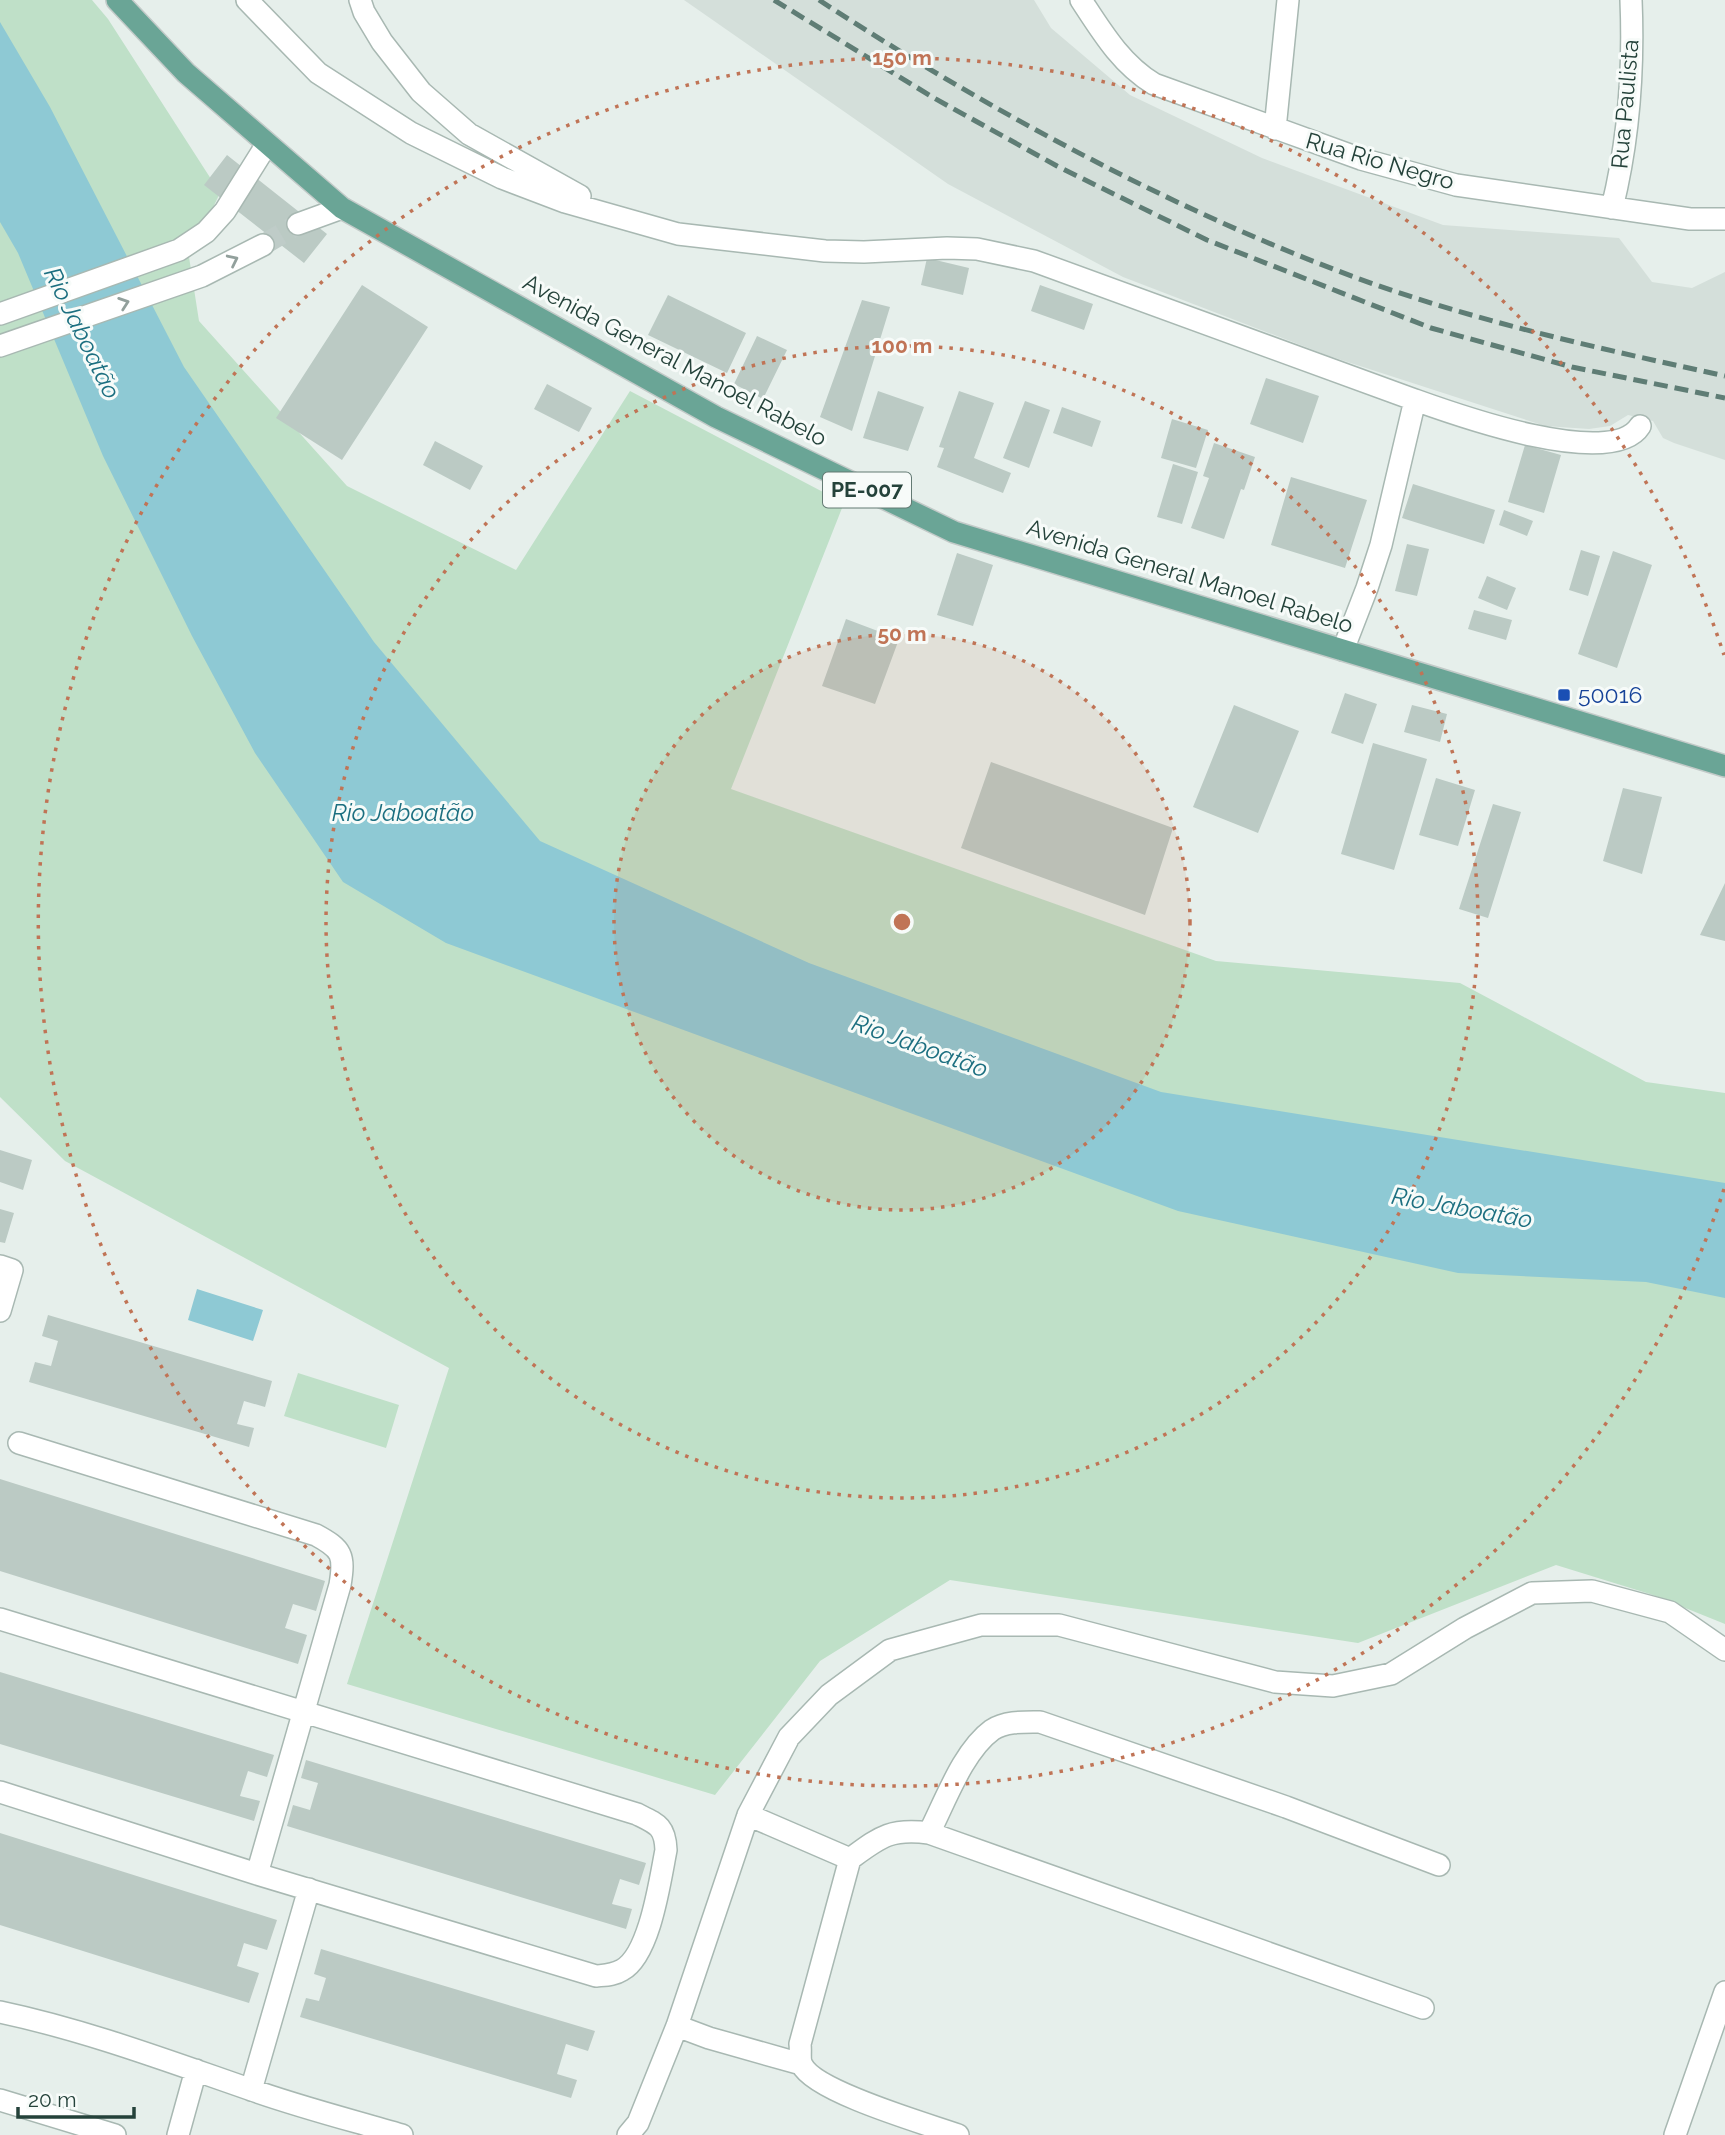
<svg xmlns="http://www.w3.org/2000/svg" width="1725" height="2135" font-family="Raleway,sans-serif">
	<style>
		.built { fill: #d4dfda }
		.green { fill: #bfe0c8 }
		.water { fill: #8ec9d4 }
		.building { fill: #bbcac4 }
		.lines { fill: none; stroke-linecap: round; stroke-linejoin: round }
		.minor-tunnel { stroke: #bfccc8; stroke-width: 21; stroke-dasharray: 21 10; stroke-linecap: butt }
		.minor-casing { stroke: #a8b8b2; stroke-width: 24 }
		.major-casing { stroke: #c2cac8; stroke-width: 24 }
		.minor { stroke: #fff; stroke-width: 21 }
		.major { stroke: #6aa596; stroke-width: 21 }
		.rail { stroke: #5f7d75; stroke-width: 5; stroke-dasharray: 14 7; stroke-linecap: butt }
		.oneway { stroke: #92a09c }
		.ring { fill: none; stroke: #c07456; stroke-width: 3.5; stroke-dasharray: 3.5 7 }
		.transit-dot { fill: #1a4fb4; stroke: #f7fbf9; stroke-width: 2.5 }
		.labels { text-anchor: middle; stroke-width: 6; stroke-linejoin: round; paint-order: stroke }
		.shield { fill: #f7fbf9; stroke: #637a73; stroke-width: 2 }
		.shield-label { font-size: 21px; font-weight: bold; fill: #24423a }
		.street-label { font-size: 23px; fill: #24423a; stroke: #f7fbf9 }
		.transit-label { font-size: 23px; fill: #164399; stroke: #f7fbf9; text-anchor: start }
		.water-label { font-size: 24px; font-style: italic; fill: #1c6f80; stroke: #f7fbf9 }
		.centre { fill: #c07456; stroke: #f7fbf9; stroke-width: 3.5 }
		.ring-label { font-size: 21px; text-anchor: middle; font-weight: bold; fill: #c07456; stroke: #f7fbf9; stroke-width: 6; stroke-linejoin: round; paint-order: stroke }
	</style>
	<rect width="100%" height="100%" fill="#e6efeb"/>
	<path class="built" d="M684 0H1034L1051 28 1130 95 1262 158 1443 225 1619 238 1652 282 1692 288 1725 272V460L1674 443 1663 438 1653 421 1628 415 1610 426 1589 429 1545 426 1329 356 1123 277 948 184Z"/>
	<path class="green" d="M0 0H92L108 19 220 193 189 257 199 321 347 486 516 570 630 391 844 503 731 789 1216 961 1460 983 1646 1082 1725 1093V1624L1653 1595 1556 1565 1358 1643 950 1580 820 1661 715 1795 347 1684 449 1368 65 1161 0 1097Z
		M298 1373 399 1405 386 1448 284 1416Z"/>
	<path class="water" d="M0 22 50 107 184 367 374 642 540 841 809 963 1161 1092 1725 1183V1298L1646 1282 1458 1273 1178 1211 446 943 343 882 255 753 192 636 103 456 18 253 0 222Z
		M197 1289 263 1310 253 1341 188 1320Z"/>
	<path class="building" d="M227 155 327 234 304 263 204 185Z
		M927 258 969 268 963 295 921 285Z
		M362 285 428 327 342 460 276 418Z
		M1040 285 1093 304 1084 330 1031 311Z
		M668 295 746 333 727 373 648 335Z
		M862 300 890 307 852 431 820 417Z
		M757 336 787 350 763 399 734 384Z
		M1266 378 1319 396 1303 443 1250 424Z
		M547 384 592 408 579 432 534 409Z
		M878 391 924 407 908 451 863 438Z
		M959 391 994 403 974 458 1011 473 1003 493 937 467 944 448 939 447Z
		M1025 401 1050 410 1029 468 1003 458Z
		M1062 407 1101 421 1092 447 1053 433Z
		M1172 419 1208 430 1196 468 1161 458Z
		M435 441 483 466 470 490 423 465Z
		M1214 443 1255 457 1244 490 1241 489 1224 539 1191 528 1209 478 1203 476Z
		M1525 445 1561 455 1544 513 1508 502Z
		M1173 464 1198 472 1182 524 1157 517Z
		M1291 477 1367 500 1345 568 1271 545Z
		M1413 484 1495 510 1484 544 1402 518Z
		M1504 510 1533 521 1527 536 1499 525Z
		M1407 544 1429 549 1417 596 1395 591Z
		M1581 550 1600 556 1588 596 1569 590Z
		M1613 551 1652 565 1617 668 1578 654Z
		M957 553 993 565 973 626 937 615Z
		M1487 576 1516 588 1507 610 1478 598Z
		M1474 610 1512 620 1506 640 1468 629Z
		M846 619 899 639 875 704 822 686Z
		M1345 693 1377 704 1363 744 1331 733Z
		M1234 705 1299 731 1258 833 1193 807Z
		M1412 705 1447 714 1440 742 1404 732Z
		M1373 743 1427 759 1394 870 1341 854Z
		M991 762 1173 828 1145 915 961 848Z
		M1436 778 1475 790 1458 846 1419 835Z
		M1623 788 1662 797 1642 874 1603 861Z
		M1493 804 1521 812 1488 918 1459 909Z
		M1725 883V941L1700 935Z
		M0 1150 32 1160 23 1190 0 1182Z
		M0 1209 14 1213 5 1243 0 1242Z
		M48 1315 272 1381 265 1407 244 1401 237 1424 254 1428 249 1447 29 1382 35 1362 51 1366 58 1341 42 1336Z
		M0 1479 325 1581 316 1611 293 1604 285 1628 307 1635 298 1664 0 1571Z
		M0 1672 274 1755 267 1777 248 1771 240 1796 260 1801 254 1821 0 1744Z
		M306 1760 646 1863 639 1885 620 1879 612 1904 632 1909 626 1929 287 1826 293 1805 310 1810 318 1783 301 1778Z
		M0 1833 277 1920 267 1950 244 1943 237 1966 259 1973 249 2003 0 1925Z
		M321 1949 595 2031 588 2051 566 2044 557 2074 577 2080 571 2098 300 2017 306 1998 319 2001 326 1978 314 1974Z"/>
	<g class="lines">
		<path class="minor-tunnel" d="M263 245 298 224"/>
		<defs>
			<path id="minor" d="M247 0 318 73 411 133 502 178 565 202 678 234 825 251 864 252 947 248 977 249 1034 261 1415 400
				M360 0 364 12 382 42 421 92 469 134 580 196
				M1081 0C1102 32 1121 64 1154 84L1361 159 1456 185 1690 219H1725
				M1275 129 1288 0
				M1612 208C1629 139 1634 71 1631 0
				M298 224 342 208
				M0 314 179 250 206 232 225 211 267 144
				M0 346 202 276 263 245
				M1343 650 1367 588 1381 545 1415 400C1454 414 1612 471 1640 426
				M0 1266 12 1270 0 1311
				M19 1443 316 1535C342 1549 345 1555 340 1585L257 1874
				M0 1619 637 1814C657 1824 665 1826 666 1850 660 1880 650 1955 622 1970 614 1975 606 1975 596 1976L257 1874 0 1792
				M748 1815 850 1859 800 2044C801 2050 799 2060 802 2065 815 2092 927 2124 958 2135
				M929 1833C945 1802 963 1751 992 1730 1006 1721 1024 1722 1040 1722L1286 1807 1439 1865
				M850 1859C880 1837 890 1828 929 1833L1423 2008
				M0 2012C85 2030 168 2061 249 2089 299 2107 351 2120 402 2135
				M677 2026 709 2038 801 2064
				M251 2090 309 1889
				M0 2100 115 2135
				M178 2135 196 2070
				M628 2135 638 2123 677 2026 748 1815 789 1737 829 1695 890 1650 981 1625H1059L1275 1682 1333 1686 1391 1674 1465 1628 1532 1593 1592 1591 1670 1612 1725 1650
				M1675 2135 1725 1992"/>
			<path id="major" d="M117 0 186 73 342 208 716 417 954 532 1725 766"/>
		</defs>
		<use href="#minor" class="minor-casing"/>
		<use href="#major" class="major-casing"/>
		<use href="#minor" class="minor"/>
		<use href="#major" class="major"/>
		<path class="rail" d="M774 0 934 98 1057 166 1207 240 1431 328 1572 367 1725 398
			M819 0C977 103 1156 201 1333 269 1459 318 1593 347 1725 376"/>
	</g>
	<defs><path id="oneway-chevron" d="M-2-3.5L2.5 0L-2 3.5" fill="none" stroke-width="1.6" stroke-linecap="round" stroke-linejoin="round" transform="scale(1.75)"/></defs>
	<g class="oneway">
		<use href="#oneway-chevron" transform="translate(233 260) rotate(-26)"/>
		<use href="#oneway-chevron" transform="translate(124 303) rotate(-19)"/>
	</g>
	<circle cx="902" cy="922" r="288" fill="#c07456" fill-opacity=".12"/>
	<g class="ring">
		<circle cx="902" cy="922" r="288"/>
		<circle cx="902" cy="922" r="576"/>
		<path d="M1724 1189A864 864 0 1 1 1724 655"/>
	</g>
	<rect class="transit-dot" x="1557" y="688" width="14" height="14" rx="3.5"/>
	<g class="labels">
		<rect class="shield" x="823" y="472.5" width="88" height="35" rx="5"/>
		<g class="shield-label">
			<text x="867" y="497">PE-007</text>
		</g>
		<g class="street-label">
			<text transform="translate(1625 104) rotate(-85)" y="8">Rua Paulista</text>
			<text transform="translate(1380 161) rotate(16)" y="8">Rua Rio Negro</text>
			<text transform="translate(675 360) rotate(28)" y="8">Avenida General Manoel Rabelo</text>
			<text transform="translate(1190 576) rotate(17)" y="8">Avenida General Manoel Rabelo</text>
		</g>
		<g class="transit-label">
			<text x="1578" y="703">50016</text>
		</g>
		<g class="water-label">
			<text transform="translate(82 333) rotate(64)" y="8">Rio Jaboatão</text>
			<text x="403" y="821">Rio Jaboatão</text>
			<text transform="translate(920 1046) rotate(20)" y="8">Rio Jaboatão</text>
			<text transform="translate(1462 1208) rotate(10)" y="8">Rio Jaboatão</text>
		</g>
	</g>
	<circle cx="902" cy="922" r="10" class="centre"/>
	<g class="ring-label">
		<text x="902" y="65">150 m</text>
		<text x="902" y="353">100 m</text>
		<text x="902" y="641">50 m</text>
	</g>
	<path d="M18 2107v10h116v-10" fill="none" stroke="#24423a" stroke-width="3.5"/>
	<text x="28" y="2107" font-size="21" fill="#24423a" stroke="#f7fbf9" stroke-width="5" paint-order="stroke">20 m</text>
</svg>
